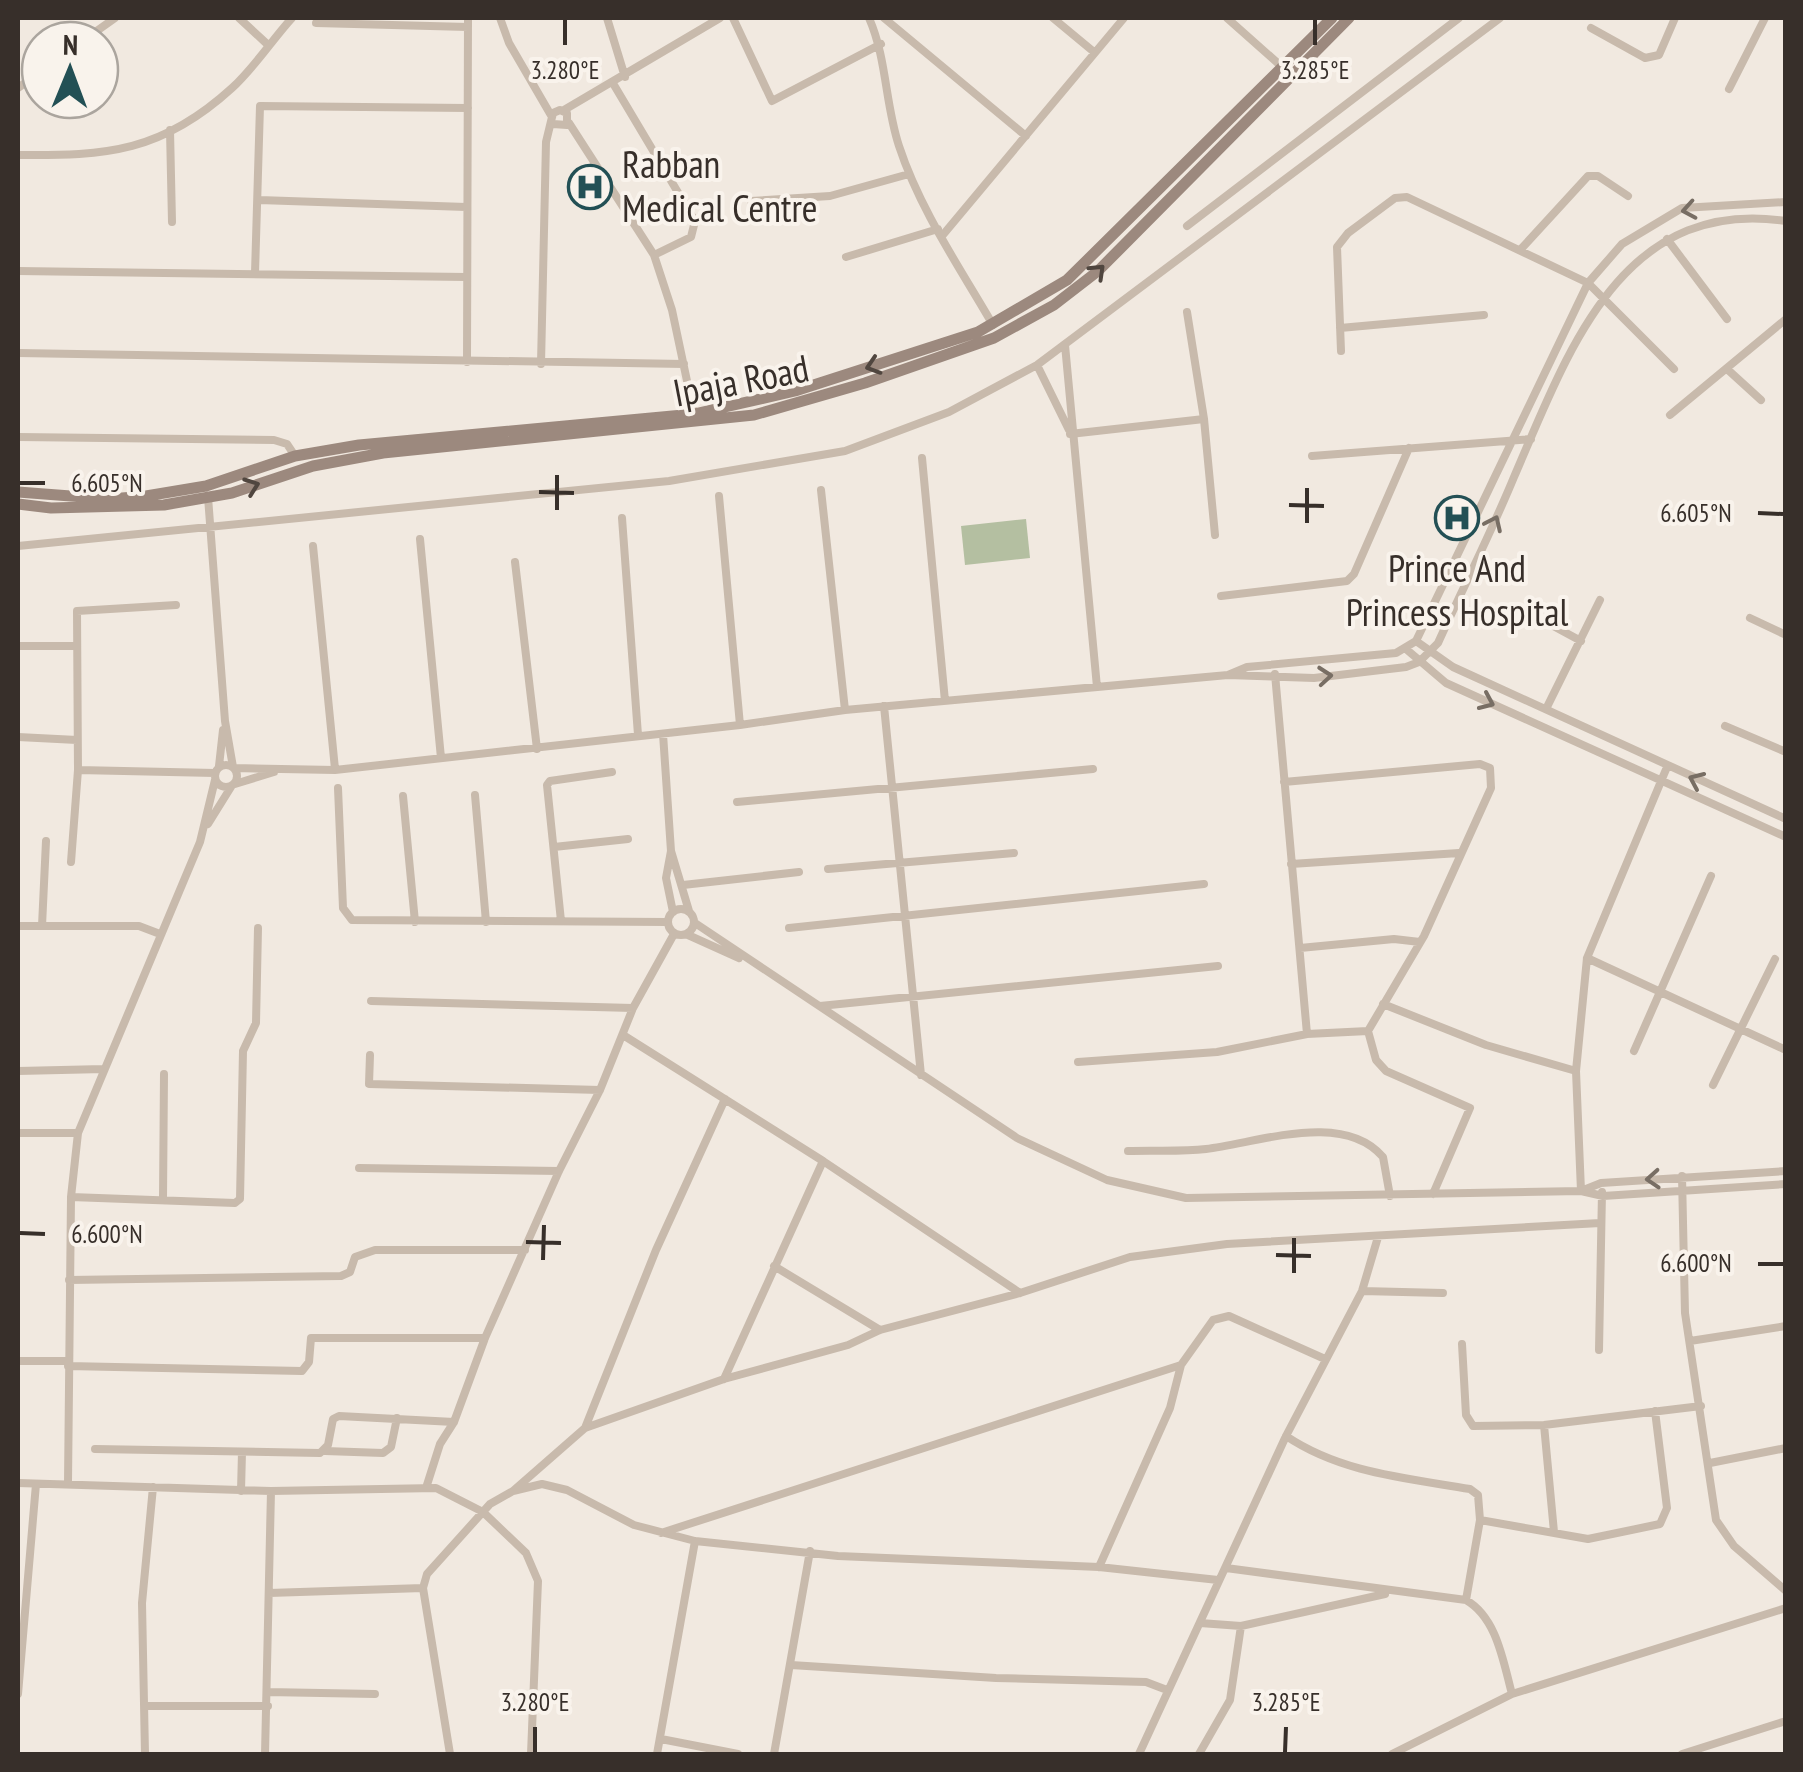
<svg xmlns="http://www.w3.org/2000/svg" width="1803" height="1772" font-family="'PT Sans Narrow',sans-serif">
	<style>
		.pitch { fill: #b4bfa1 }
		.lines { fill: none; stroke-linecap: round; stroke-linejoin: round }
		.minor { stroke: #c8baac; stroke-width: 8 }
		.secondary { stroke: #9c897e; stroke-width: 11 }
		.oneway { stroke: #786e64 }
		.oneway2 { stroke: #50463f }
		.ticks { fill: none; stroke: #372f2a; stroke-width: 4 }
		.labels { text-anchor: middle; stroke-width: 8; stroke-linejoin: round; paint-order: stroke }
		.poi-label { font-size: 38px; fill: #372f2a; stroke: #f9f3ec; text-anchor: start }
		.street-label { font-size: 38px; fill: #372f2a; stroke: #f9f3ec }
		.ticks-label { font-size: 25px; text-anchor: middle; fill: #372f2a; stroke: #f9f3ec; stroke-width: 8; stroke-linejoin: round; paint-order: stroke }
	</style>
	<rect width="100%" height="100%" fill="#f1e9e0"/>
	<path class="pitch" d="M1026 519 1030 558 965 565 961 526Z"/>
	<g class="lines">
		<path class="minor" d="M239 18 266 43
			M500 18 509 43 552 117
			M607 18 625 77
			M733 18 772 101 881 44
			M869 18C887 59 885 104 899 146 920 210 960 268 993 325
			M884 18 1026 136
			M1053 18 1094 52
			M1227 18 1281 66
			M316 23 468 27
			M1591 28 1645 58 1659 55 1675 18
			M84 40 115 18
			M614 85 695 221 691 237 654 255
			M18 88 40 72
			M1729 89 1765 18
			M564 110 720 18
			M569 123 654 255 672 310 694 414
			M170 130 172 222
			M18 155C107 156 162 152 232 88 254 68 272 40 292 18
			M259 200 466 207
			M751 201 830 196 909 174
			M1187 226 1459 18
			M942 236 1124 18
			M1667 239 1727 319
			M1521 249 1588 176H1598L1628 196
			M846 257 938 229
			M18 271 466 277
			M255 273 260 106 468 108
			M1187 312 1204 419 1215 535
			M1340 328 1484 315
			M1065 345 1097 687
			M1341 351 1337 247 1348 233 1395 198 1407 197 1588 283 1674 369
			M18 353 684 364
			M467 362 468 18
			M541 364 546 142 553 113 560 110 567 113V125L553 124
			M1037 365 1069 430
			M1727 369 1761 400
			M1670 415 1786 319
			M1070 434 1204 419
			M18 437 274 440 287 444 295 456
			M1312 456 1531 439
			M922 458 945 701
			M821 490 845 710
			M719 496 740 725
			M208 497 225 721 233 767
			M622 518 638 735
			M420 539 441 758
			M18 546 669 481 845 451 949 412 1037 365 1500 18
			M313 546 335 769
			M515 562 537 749
			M1221 596 1347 581 1354 574 1409 448
			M176 605 77 611 78 770 215 773
			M1533 615 1581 641
			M1750 618 1786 635
			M1416 641 1453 667 1786 819
			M18 646H74
			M1406 649 1446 683 1786 837
			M1275 674 1307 1034
			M1228 675 1247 667 1396 653 1416 641 1588 283 1622 244 1682 208 1786 202
			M884 706 921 1075
			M1547 707 1600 600
			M1725 726 1786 752
			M663 734 671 851 666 878 673 912
			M18 737 77 740
			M215 776a11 11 0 1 1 22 0a11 11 0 1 1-22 0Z
			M219 766 223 730
			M234 768 335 770 740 725 845 710 1228 675 1314 678 1406 667 1419 662 1438 643C1463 588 1491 533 1514 477 1567 355 1620 196 1786 221
			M235 784 274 772
			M338 788 343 908 352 920 667 922
			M475 795 486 922
			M403 796 415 922
			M737 802 1093 769
			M208 824 231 787
			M554 847 628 839
			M671 851 689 911
			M71 862 78 770
			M1291 864 1459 853
			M828 869 1014 853
			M683 885 799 872
			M668 922a13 13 0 1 1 26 0a13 13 0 1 1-26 0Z
			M561 921 547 785 550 781 612 772
			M695 923 1017 1138 1107 1180 1186 1198 1581 1191 1603 1196 1786 1184
			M18 926H139L160 934
			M42 926 46 841
			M789 928 1204 884
			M688 935 739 958
			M1300 948 1394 939 1420 942
			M1587 958 1786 1050
			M371 1001 633 1008
			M1383 1004 1486 1045 1576 1071
			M820 1006 1218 966
			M1368 1031 1376 1060 1386 1071 1470 1108 1433 1194
			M623 1035 823 1161 1020 1293
			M1634 1051 1711 876
			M370 1055 369 1084 600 1090
			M1078 1062 1217 1052 1307 1034 1368 1031 1424 936 1491 788 1490 768 1480 764 1284 782
			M18 1071 104 1069
			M1713 1085 1775 959
			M18 1133H78
			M1128 1151C1154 1150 1180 1152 1206 1149 1258 1143 1343 1110 1383 1157L1390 1196
			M359 1168 559 1171
			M1682 1176 1685 1313 1716 1520 1734 1546 1786 1591
			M1581 1191 1576 1071 1587 958 1667 767
			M1581 1191 1601 1183 1786 1171
			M71 1197 235 1203 240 1199 243 1051 256 1023 258 928
			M163 1198 164 1074
			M774 1266 880 1330
			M69 1280 341 1276 350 1272 355 1257 375 1250H525
			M1362 1291 1443 1293
			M1690 1341 1786 1326
			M1462 1344 1466 1415 1473 1426 1544 1425 1701 1406
			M1599 1350 1602 1192
			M18 1361H69
			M68 1366 302 1371 309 1362 311 1338H485
			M724 1379 823 1161
			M1544 1425 1554 1532
			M585 1428 656 1250 725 1099
			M1286 1436C1341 1473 1406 1478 1470 1489L1478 1495 1480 1520 1466 1600
			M95 1449 320 1453 328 1445 333 1419 339 1416 454 1422
			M325 1451 383 1453 391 1447 397 1418
			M1710 1463 1786 1448
			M18 1483 271 1491 436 1488 483 1512 526 1553 538 1581 531 1754
			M68 1483 71 1197 78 1133 200 842 215 780
			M426 1488 440 1444 454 1422 485 1338 559 1171 600 1090 633 1008 674 934
			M241 1491 242 1452
			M513 1491 585 1428 724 1379 848 1345 880 1330 1020 1293 1130 1257 1227 1244 1600 1223
			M1480 1520 1588 1539 1660 1524 1667 1508 1655 1411
			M661 1533 1181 1365
			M1099 1567 1170 1408 1181 1365 1213 1320 1229 1316 1325 1359
			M1226 1568 1466 1600C1497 1618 1503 1661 1512 1694
			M269 1593 423 1588
			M1200 1623 1241 1626 1385 1594
			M791 1665 996 1678 1146 1682 1167 1690
			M267 1692 375 1694
			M18 1694 36 1484
			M145 1706H268
			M661 1739 738 1754
			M145 1754 142 1603 153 1487
			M265 1754 271 1491
			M450 1754 423 1588 427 1574 490 1504 513 1491 542 1484 567 1490 634 1525 695 1541 838 1556 1099 1567 1218 1580
			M657 1754 695 1541
			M774 1754 810 1551
			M1139 1754 1286 1436 1362 1291 1378 1237
			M1199 1754 1230 1700 1241 1626
			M1392 1754 1512 1694 1786 1608
			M1682 1754 1786 1721"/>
		<path class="secondary" d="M18 492 110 499 146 496 206 486 295 456 359 445 694 414 795 391 978 332 1067 280 1332 18
			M18 504 51 508 164 505 232 493 313 466 383 453 754 415 865 383 994 338 1054 305 1098 271 1349 18"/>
	</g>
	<defs><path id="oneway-chevron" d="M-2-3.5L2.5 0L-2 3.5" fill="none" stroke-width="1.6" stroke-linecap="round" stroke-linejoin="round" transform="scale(2.5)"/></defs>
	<g class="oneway">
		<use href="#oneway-chevron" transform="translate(1689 210) rotate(170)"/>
		<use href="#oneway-chevron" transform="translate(1494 523) rotate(-65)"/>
		<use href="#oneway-chevron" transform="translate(1325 676) rotate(-5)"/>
		<use href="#oneway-chevron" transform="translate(1487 702) rotate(24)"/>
		<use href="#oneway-chevron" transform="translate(1696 780) rotate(-156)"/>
		<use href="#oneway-chevron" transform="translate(1653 1179) rotate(176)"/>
	</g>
	<g class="oneway2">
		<use href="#oneway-chevron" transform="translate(1098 271) rotate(-44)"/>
		<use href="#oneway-chevron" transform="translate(873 366) rotate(162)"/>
		<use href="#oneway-chevron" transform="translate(252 486) rotate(-20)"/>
	</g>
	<path class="ticks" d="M565 45V20M1315 45V20M20 483H45M539 492 574 493M1289 505 1324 506M557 510V475M1758 513 1783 514M1307 523V488M20 1233 45 1234M526 1242 561 1243M1276 1255 1311 1256M543 1260 544 1225M1758 1264H1783M1294 1273V1238M535 1752V1727M1285 1752 1286 1727"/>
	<defs>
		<symbol id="hospital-ring" viewBox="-11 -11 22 22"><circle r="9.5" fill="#f9f3ec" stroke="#235055" stroke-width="1.5"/><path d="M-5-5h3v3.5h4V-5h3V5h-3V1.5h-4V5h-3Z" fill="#235055"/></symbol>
	</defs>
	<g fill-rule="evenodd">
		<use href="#hospital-ring" x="565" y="162" width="50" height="50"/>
		<use href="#hospital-ring" x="1432" y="493" width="50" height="50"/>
	</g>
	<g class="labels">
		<g class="poi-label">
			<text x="622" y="178">Rabban<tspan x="622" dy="44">Medical Centre</tspan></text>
			<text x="1457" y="582" text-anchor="middle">Prince And<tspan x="1457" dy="44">Princess Hospital</tspan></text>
		</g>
		<g class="street-label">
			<text transform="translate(741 381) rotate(-11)" y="13">Ipaja Road</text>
		</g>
	</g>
	<g class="ticks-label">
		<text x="565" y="79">3.280°E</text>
		<text x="1315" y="79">3.285°E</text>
		<text x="107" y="492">6.605°N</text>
		<text x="1696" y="522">6.605°N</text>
		<text x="107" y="1243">6.600°N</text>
		<text x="1696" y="1272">6.600°N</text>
		<text x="535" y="1711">3.280°E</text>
		<text x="1286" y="1711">3.285°E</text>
	</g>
	<rect width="1803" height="1772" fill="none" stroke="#372f2a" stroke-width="40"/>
	<g transform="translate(70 70) rotate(1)"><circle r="48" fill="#f9f3ec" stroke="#aba59e" stroke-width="2.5"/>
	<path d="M0-8L18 38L0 25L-18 38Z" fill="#235055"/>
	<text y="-15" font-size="28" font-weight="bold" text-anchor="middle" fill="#372f2a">N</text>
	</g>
</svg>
